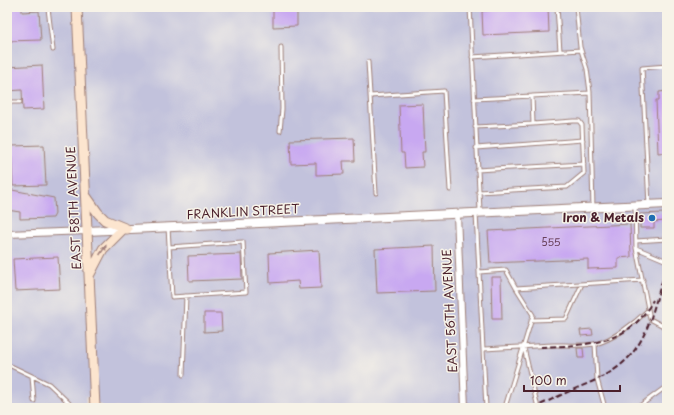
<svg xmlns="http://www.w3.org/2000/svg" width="674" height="415" font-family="'Playpen Sans',sans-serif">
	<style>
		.industrial { fill: #c2c2dc }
		.building { fill: #c8a8f1 }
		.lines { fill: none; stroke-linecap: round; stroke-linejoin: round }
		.service-casing { stroke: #9e7f77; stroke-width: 5 }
		.minor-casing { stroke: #9e7f77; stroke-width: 8 }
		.tertiary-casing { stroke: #9e7f77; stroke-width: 10 }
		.secondary-casing { stroke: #9e7f77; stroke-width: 11 }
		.service { stroke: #fff; stroke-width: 3 }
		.minor { stroke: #fff; stroke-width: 6 }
		.tertiary { stroke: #fff; stroke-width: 8 }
		.secondary { stroke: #fce5cf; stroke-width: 9 }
		.rail { stroke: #4a1f2b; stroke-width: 2; stroke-dasharray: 6 3; stroke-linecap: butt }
		.oneway { fill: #a3827d }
		.poi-dot { fill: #1f6fb2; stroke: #f7f3e8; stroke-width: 1.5 }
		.labels { text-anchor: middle; stroke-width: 3; stroke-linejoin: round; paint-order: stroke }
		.number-label { font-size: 10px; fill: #6a415c }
		.street-label { font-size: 12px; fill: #4a1f2b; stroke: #f7f3e8 }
		.poi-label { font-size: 12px; font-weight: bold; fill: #4a1f2b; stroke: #f7f3e8; text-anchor: end }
	</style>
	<rect width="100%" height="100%" fill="#f7f3e8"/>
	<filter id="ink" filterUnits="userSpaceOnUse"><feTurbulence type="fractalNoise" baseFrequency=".025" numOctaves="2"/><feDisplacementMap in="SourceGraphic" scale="8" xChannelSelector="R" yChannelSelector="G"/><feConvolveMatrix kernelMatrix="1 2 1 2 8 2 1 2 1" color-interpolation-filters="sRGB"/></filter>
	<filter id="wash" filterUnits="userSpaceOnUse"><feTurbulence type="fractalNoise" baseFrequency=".012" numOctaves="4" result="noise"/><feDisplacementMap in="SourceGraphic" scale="16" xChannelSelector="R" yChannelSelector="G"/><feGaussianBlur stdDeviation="0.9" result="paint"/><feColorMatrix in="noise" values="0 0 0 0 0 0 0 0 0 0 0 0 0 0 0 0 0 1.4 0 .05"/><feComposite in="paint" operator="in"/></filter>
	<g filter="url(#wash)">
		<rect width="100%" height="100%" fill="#f3dfc3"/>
		<path class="industrial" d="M7 7H667V408H105L86 397V408H7Z"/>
		<g id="blocks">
			<path class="building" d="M7 7H22V12L39 11 41 40 7 41Z
				M273 7H297V26L273 27Z
				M548 7 549 32 483 35 482 11Z
				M42 65 44 109 23 110 22 90 7 91V67Z
				M667 91V152L658 153 656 100H659V92Z
				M423 104 425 152H422L423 167 405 168 404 153H401L399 105Z
				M354 138 355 161H343L344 174 316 175V163L291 164 290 140Z
				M44 145 46 185 13 186 11 146Z
				M7 189 54 198 55 214 53 218 20 219V212L7 210Z
				M665 213V221L654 222V228H640V214Z
				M630 224 631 257 618 258V268L588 269V259L490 263 488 231Z
				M434 246 435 291 377 293 375 249Z
				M319 250 321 288 299 289 298 281 270 283 269 253Z
				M241 254 242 279 189 281 188 256Z
				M58 257 60 289 15 291 13 259Z
				M491 277H501L502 319H492Z
				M204 313H221L222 331 204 332Z
				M592 329 593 335 581 336 580 330Z
				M577 348H583L584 358H578Z"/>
		</g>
	</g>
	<g filter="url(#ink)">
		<use href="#blocks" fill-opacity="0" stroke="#9e7f77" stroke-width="1"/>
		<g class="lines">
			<defs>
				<path id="service" d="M46 7 48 8 53 50
					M470 7 480 211
					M557 7 560 51
					M576 7 580 47 587 69 590 92 593 208
					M472 57 581 50
					M368 62 376 193
					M370 96 444 91 450 190
					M474 99 590 93
					M7 102H20
					M475 127 533 124
					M280 131 282 109 281 47
					M476 148 583 140
					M477 170 584 164
					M478 192 567 187 584 173 582 125 579 121H573L533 124 532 96
					M649 205 642 68 667 66
					M635 206 636 248 650 319 667 328
					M476 213 486 408
					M168 227 172 297 246 292 243 242 169 247
					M636 241 667 239
					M636 248 667 261
					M479 272 506 270 516 288 643 280
					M531 320 566 319 582 284
					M595 344 597 379 605 408
					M524 348 538 408
					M483 349C507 348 531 346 554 345 567 345 582 346 594 344 612 341 636 322 648 310
					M11 366 49 384 69 403 68 408
					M183 375 186 296
					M32 376 34 401
					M506 408V404L533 315 516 288
					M641 408V405L667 386"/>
				<path id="minor" d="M457 214 465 408
					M7 234 87 231"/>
				<path id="tertiary" d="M87 231 667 204"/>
				<path id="secondary" d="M77 7 95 408
					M86 196 98 213 105 220 127 229
					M90 274 103 249 122 230"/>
			</defs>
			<use href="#service" class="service-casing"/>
			<use href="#minor" class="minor-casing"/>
			<use href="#tertiary" class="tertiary-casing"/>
			<use href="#secondary" class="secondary-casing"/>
			<use href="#service" class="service"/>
			<use href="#minor" class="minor"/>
			<use href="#tertiary" class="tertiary"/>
			<use href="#secondary" class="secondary"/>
			<path class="rail" d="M541 347C586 345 629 346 653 300
				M532 408C546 403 558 396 572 390 607 376 631 366 647 328 655 309 658 289 667 270"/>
		</g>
		<defs><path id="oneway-solid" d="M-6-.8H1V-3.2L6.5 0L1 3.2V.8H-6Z"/></defs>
		<use class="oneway" href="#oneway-solid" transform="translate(103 250) rotate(-56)"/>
	</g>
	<circle class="poi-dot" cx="652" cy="218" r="4"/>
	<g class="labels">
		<g class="number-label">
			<text x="551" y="246">555</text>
		</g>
		<g class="street-label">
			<text transform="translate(74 208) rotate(-93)" y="4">EAST 58TH AVENUE</text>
			<text transform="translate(243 212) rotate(-3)" y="4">FRANKLIN STREET</text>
			<text transform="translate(450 311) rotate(-93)" y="4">EAST 56TH AVENUE</text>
		</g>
		<g class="poi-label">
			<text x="644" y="222">Iron &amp; Metals</text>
		</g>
	</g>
	<rect width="674" height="415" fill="none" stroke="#f7f3e8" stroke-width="24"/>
	<path d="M524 385v6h96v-6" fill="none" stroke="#4a1f2b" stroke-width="2"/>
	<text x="530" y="385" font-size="12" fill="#4a1f2b" stroke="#f7f3e8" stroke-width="3" paint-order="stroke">100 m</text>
</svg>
